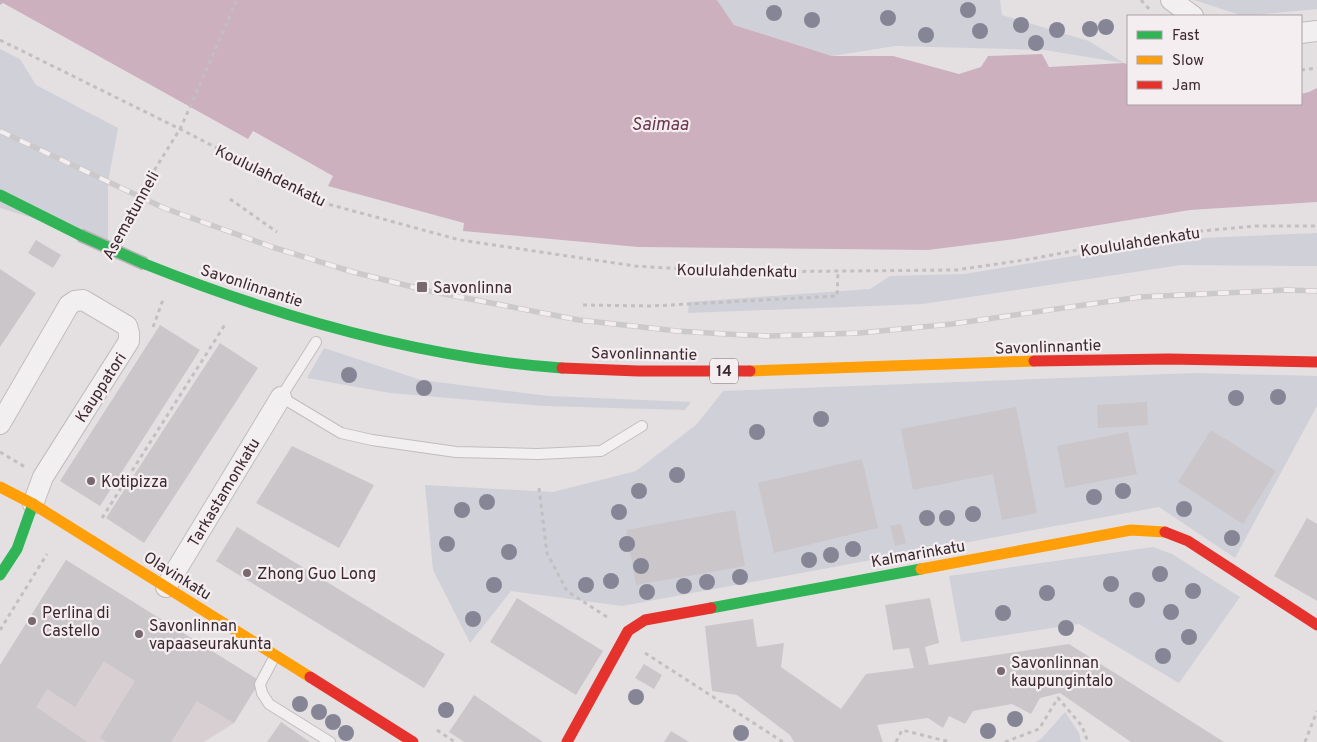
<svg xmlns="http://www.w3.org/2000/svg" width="1317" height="742" font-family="Overpass,sans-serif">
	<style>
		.built { fill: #d7cfd1 }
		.green { fill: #d0d0d8 }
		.water { fill: #cdb0bd }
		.building { fill: #cbc6c9 }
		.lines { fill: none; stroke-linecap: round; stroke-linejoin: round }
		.lane-casing { stroke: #c1bdbf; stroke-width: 12 }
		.street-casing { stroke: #c1bdbf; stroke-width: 22 }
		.path { stroke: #c3bfc1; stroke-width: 3; stroke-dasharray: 4 4; stroke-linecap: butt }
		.lane { stroke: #f2eff0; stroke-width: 10 }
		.street { stroke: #f2eff0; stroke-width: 20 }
		.fast { stroke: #30b455; stroke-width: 11 }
		.slow { stroke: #ff9f0a; stroke-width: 11 }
		.jam { stroke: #e5322d; stroke-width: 11 }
		.rail-casing { stroke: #ccc9ca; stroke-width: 5.5 }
		.rail { stroke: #f4eef0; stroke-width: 4; stroke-dasharray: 11; stroke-linecap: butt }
		.fast-bridge-casing { stroke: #b8b3b5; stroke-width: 14; stroke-linecap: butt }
		.fast-bridge { stroke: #30b455; stroke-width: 11 }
		.tree { fill: #858595 }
		.poi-dot { fill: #77696e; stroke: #f4eef0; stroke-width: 2 }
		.labels { text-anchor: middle; stroke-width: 4.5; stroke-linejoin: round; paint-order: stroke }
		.shield { fill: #f4eef0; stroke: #736469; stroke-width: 1 }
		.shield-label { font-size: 15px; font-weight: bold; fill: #3c292f }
		.street-label { font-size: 16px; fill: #3c292f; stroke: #f4eef0 }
		.poi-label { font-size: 16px; fill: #3c292f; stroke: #f4eef0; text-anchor: start }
		.water-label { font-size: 18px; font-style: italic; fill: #6c374b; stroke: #f4eef0 }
	</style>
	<rect width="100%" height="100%" fill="#e4e0e2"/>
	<path class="built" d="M66 560 260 681 234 723 204 742H0V665Z"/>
	<path class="green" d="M717 0H1000L1002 15 1089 41 1124 63 1044 50 895 46 832 56 734 25Z
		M1194 0H1317V9L1243 16Z
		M0 49 20 59 36 85 118 128 108 182V241L0 208Z
		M1317 233V266L1181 265 923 304 688 313 689 302 870 289 890 276 964 274 1177 239Z
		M324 348 421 380 549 396 691 402 685 410 544 406 390 393 307 378Z
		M1195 373 1317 376V406L1235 558 1159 507 622 606 511 591 470 643 433 570 425 485 553 492 636 471 697 424 723 391Z
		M1153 547 1172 554 1240 597 1179 683 1079 624 961 642 949 576Z
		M1065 712 1079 733 1081 742H1035L1041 739Z"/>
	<path class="water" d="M0 0H717L734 25 832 56H893L959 74 981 67 988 56 1042 54 1049 67 1124 63 1128 65V104H1301V94L1309 92 1317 88V202L1190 210 1015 239 928 250 638 247 463 231 464 223 328 186 333 176 253 131 248 139 3 3 0 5Z"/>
	<path class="building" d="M36 240 61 255 53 268 28 253Z
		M0 269 36 293 0 347Z
		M160 325 200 350 100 506 60 481Z
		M220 343 258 368 144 543 106 518Z
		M1147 402 1148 425 1098 428 1097 405Z
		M1016 407 1037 513 1002 520 993 474 913 490 901 429Z
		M1211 430 1276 471 1243 524 1178 482Z
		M1128 432 1137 474 1065 488 1057 446Z
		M292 446 374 485 339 548 256 503Z
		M862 459 878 528 774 553 758 483Z
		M735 510 745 566 636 585 626 530Z
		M1307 518 1317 524V601L1274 576Z
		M901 524 906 543 895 546 890 526Z
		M237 527 445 654 424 688 216 561Z
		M66 560 260 681 234 723 197 701 171 742H107L100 738 135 681 104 661 75 707 47 689 36 707 87 742H0V665Z
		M517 598 603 651 576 695 490 642Z
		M930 598 939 643 925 647 929 665 1069 644 1224 742H1131L1060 693 1040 698 1031 714 1012 704 973 711 965 724 949 716 943 728 928 718 877 725 883 742H794L790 735 737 695 712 691 705 626 753 619 757 647 784 643 781 667 841 709 866 674 914 668 909 648 893 650 885 605Z
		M644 664 662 675 654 689 635 678Z
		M474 695 543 742H464L449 732Z
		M281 722 310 742H267Z
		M671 731 689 742H664Z"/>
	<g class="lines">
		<defs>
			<path id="lane" d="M316 342 281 397 341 433 372 440 456 452 538 454 601 451 642 426
				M275 656 260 684 262 693 269 704 330 742"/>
			<path id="street" d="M1171 0 1193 16
				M1301 33 1317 31
				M0 424 69 305 75 301 83 300 127 326 129 333V341L43 477 33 504
				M166 587 281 397"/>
		</defs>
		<use href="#lane" class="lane-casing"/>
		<use href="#street" class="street-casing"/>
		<path class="path" d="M1141 0 1151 11
			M0 40 180 129 324 203 460 240 635 266 735 272 956 270 1031 259 1125 241 1201 231 1256 226H1317
			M1301 70 1317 68
			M230 199 277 232
			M125 227 152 174 180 129 190 107 237 0
			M583 305 652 306 837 296 838 272
			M153 327 164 297
			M0 452 25 467
			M539 488 547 553 567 591 607 617
			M102 518 226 323
			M0 630 47 554
			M645 653 783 742
			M437 730 455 742
			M896 742 902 730 950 742
			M1005 742 1039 729 1058 698 1082 726 1088 742
			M1305 742 1317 711"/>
		<use href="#lane" class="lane"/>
		<use href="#street" class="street"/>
		<path class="fast" d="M0 195 80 235
			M145 264C278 317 419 358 562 368
			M0 575 17 549 33 504
			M711 608 921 569"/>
		<path class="slow" d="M750 371 1034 361
			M0 487 33 504 310 677
			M921 569 1131 530 1165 532"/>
		<path class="jam" d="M1034 361 1169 359 1317 362
			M562 368 638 371H750
			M1165 532 1188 541 1317 625
			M310 677 413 742
			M567 742 628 631 645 620 711 608"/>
		<defs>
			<path id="rail" d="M0 131 164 208 272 247 353 272 429 291 579 320 677 331 725 334 770 336 860 333 952 324 1140 297 1286 290 1317 291"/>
		</defs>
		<use href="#rail" class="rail-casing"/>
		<use href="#rail" class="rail"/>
		<defs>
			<path id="fast-bridge" d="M80 235 145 264"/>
		</defs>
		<use href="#fast-bridge" class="fast-bridge-casing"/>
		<use href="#fast-bridge" class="fast-bridge"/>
	</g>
	<g class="tree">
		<circle cx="968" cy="10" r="8"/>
		<circle cx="774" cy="13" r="8"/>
		<circle cx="888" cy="18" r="8"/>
		<circle cx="812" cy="20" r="8"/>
		<circle cx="1021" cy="25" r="8"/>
		<circle cx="1106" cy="27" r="8"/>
		<circle cx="1090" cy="29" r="8"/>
		<circle cx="1057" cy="30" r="8"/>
		<circle cx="980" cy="31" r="8"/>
		<circle cx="926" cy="35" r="8"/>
		<circle cx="1036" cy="43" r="8"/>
		<circle cx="349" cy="375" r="8"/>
		<circle cx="424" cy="388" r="8"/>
		<circle cx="1278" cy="397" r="8"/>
		<circle cx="1236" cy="398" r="8"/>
		<circle cx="821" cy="419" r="8"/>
		<circle cx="757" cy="432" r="8"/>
		<circle cx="677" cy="475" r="8"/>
		<circle cx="639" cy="491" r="8"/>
		<circle cx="1123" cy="491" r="8"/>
		<circle cx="1094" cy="497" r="8"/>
		<circle cx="487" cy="502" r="8"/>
		<circle cx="1184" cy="509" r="8"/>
		<circle cx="462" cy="510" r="8"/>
		<circle cx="619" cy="512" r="8"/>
		<circle cx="973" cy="514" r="8"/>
		<circle cx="927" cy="518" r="8"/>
		<circle cx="947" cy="518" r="8"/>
		<circle cx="1232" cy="538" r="8"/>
		<circle cx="447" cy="544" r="8"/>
		<circle cx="627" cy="544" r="8"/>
		<circle cx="853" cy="549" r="8"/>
		<circle cx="509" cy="552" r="8"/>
		<circle cx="831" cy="555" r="8"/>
		<circle cx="809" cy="560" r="8"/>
		<circle cx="641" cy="566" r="8"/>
		<circle cx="1160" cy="574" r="8"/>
		<circle cx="740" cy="577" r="8"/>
		<circle cx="611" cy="581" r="8"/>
		<circle cx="707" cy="582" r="8"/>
		<circle cx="1111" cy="584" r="8"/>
		<circle cx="494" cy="585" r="8"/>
		<circle cx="586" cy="585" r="8"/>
		<circle cx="684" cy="586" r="8"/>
		<circle cx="1193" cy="591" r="8"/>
		<circle cx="647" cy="592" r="8"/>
		<circle cx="1047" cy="593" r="8"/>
		<circle cx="1137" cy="600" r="8"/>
		<circle cx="1171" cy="612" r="8"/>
		<circle cx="1003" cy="613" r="8"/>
		<circle cx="473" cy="619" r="8"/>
		<circle cx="1066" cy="628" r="8"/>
		<circle cx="1189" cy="637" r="8"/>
		<circle cx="1163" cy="656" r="8"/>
		<circle cx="636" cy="697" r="8"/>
		<circle cx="300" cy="704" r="8"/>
		<circle cx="446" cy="710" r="8"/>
		<circle cx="319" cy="712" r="8"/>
		<circle cx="1015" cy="719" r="8"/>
		<circle cx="333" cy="722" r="8"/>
		<circle cx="988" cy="731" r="8"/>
		<circle cx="346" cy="733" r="8"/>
		<circle cx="741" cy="733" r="8"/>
	</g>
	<g class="poi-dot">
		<rect x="416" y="281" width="12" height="12" rx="2.5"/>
		<circle cx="91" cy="481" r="5"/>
		<circle cx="247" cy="573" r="5"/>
		<circle cx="32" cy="621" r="5"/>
		<circle cx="139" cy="634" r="5"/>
		<circle cx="1001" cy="671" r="5"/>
	</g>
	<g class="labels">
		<rect class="shield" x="710" y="358.5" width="28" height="25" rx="4"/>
		<g class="shield-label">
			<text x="724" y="376">14</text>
		</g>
		<g class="street-label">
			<text transform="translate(271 175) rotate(26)" y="6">Koululahdenkatu</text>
			<text transform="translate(130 215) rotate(-61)" y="6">Asematunneli</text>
			<text transform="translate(1140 241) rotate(-9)" y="6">Koululahdenkatu</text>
			<text transform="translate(737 270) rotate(1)" y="6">Koululahdenkatu</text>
			<text transform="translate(252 285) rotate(18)" y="6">Savonlinnantie</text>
			<text transform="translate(1048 346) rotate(-2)" y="6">Savonlinnantie</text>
			<text transform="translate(644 353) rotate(1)" y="6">Savonlinnantie</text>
			<text transform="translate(100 387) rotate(-57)" y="6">Kauppatori</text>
			<text transform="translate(223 492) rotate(-59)" y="6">Tarkastamonkatu</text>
			<text transform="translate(918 553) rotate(-10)" y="6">Kalmarinkatu</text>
			<text transform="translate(178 575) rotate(32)" y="6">Olavinkatu</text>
		</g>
		<g class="poi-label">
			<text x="433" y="293">Savonlinna</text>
			<text x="101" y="487">Kotipizza</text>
			<text x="257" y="579">Zhong Guo Long</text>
			<text x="42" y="618">Perlina di<tspan x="42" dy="18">Castello</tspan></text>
			<text x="149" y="631">Savonlinnan<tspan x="149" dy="18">vapaaseurakunta</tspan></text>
			<text x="1011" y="668">Savonlinnan<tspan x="1011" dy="18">kaupungintalo</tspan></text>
		</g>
		<g class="water-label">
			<text x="660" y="130">Saimaa</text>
		</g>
	</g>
	<rect x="1127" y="15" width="175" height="90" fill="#f4eef0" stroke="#aa9fa3"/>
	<rect x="1137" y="31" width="25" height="8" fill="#30b455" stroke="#aa9fa3"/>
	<text x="1172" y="40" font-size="15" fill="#3c292f">Fast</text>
	<rect x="1137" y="56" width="25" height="8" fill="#ff9f0a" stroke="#aa9fa3"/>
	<text x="1172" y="65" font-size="15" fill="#3c292f">Slow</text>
	<rect x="1137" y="81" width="25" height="8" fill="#e5322d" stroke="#aa9fa3"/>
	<text x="1172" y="90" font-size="15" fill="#3c292f">Jam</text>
</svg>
